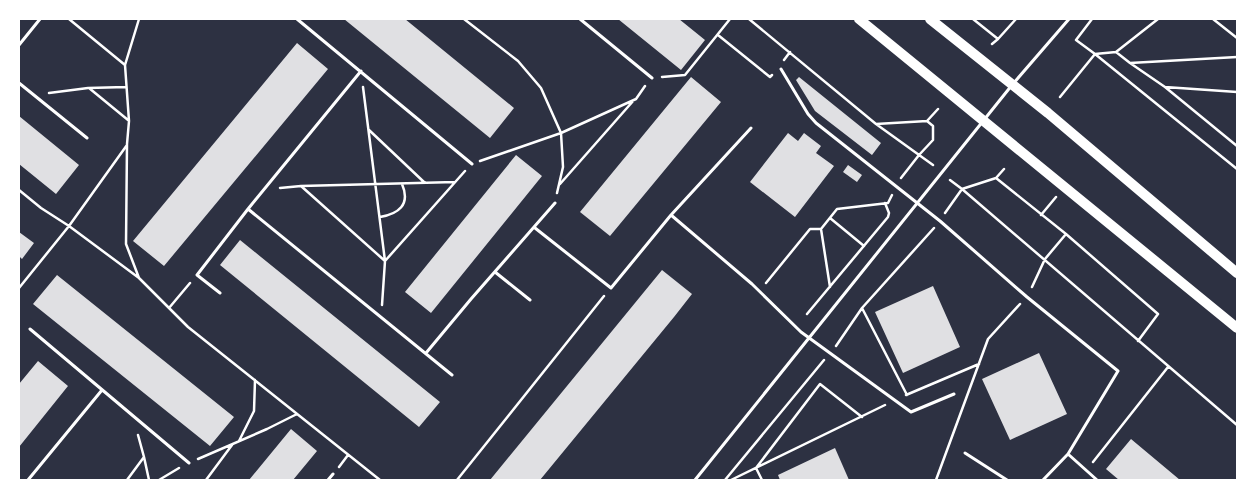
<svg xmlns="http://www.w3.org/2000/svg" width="1256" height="499" font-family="'DM Sans',sans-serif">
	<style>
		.building { fill: #e0e0e3 }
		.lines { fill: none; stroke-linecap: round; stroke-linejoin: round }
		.path { stroke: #fff; stroke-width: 2.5 }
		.service { stroke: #fff; stroke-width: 3 }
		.primary { stroke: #fff; stroke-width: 10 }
	</style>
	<rect width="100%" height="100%" fill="#2d3142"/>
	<path class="building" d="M344 19H405L514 108 490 138Z
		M618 19H679L705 40 681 70Z
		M297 43 328 69 164 266 133 241Z
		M691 77 721 102 610 236 580 212Z
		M799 77 881 143 872 155 815 111 796 80Z
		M19 116 79 165 56 194 19 164Z
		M788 133 798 141 804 133 821 146 816 153 834 166 795 217 750 182Z
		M516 155 542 176 431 313 405 292Z
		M848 165 862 175 857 182 843 172Z
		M19 232 34 243 22 259 19 256Z
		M240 240 440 402 419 427 220 265Z
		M662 270 692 294 674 317 540 480H490Z
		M57 275 234 417 210 446 33 304Z
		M933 286 960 347 903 373 875 312Z
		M1039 353 1067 414 1010 440 982 379Z
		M38 361 68 386 19 447V384Z
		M291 429 317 451 293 480H249Z
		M1131 439 1180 480H1119L1106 469Z
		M835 448 849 480H780L778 475Z"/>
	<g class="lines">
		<path class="path" d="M69 19 125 65
			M139 19 125 65 129 121 127 144 126 244 139 278
			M464 19 518 61 541 88 561 133 563 167 557 193
			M749 19 876 124 933 165
			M973 19 998 39 1016 19
			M1092 19 1076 40 1095 54 1237 169
			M1213 19 1237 38
			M718 35 770 77 772 75
			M992 44 998 39
			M1116 52 1158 19
			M784 60 790 52
			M1130 63 1237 57
			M662 77 685 75 730 19
			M363 87 385 261 382 305
			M1165 87 1237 92
			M89 88 128 120
			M49 93 88 88 126 87
			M1060 97 1095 54 1116 52 1130 63 1165 87 1237 146
			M927 121 938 109
			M876 124 927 121 933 126V140L919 155 901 178
			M369 130 425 183
			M480 161 561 133 636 99 645 86
			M996 178 1066 234 1045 259 1032 287
			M950 180 962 189 1237 425
			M560 184 634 100
			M301 186 385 261 465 171
			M280 188 301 186 455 182
			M19 190 41 208 69 226 139 278 188 327 380 480
			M945 213 962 189 996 178 1004 169
			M1041 215 1056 197
			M380 217C398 214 411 205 402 184
			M830 218 864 246
			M821 229 830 287
			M1066 234 1158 314 1138 341
			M766 283 810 229H821L837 209 888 203 892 195
			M19 288 69 226 127 145
			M169 308 190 283
			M862 308 907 395
			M807 314 888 217 889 213 885 203
			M836 346 862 308 934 228
			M906 395 979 364
			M239 441 254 411 255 380
			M144 457 149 480
			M198 459 267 429 297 414
			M1093 462 1168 367
			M339 467 348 455
			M127 480 144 457 138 435
			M159 480 179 468
			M206 480 232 445
			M457 480 604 296
			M725 480 824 360
			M731 480 885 405
			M762 480 756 468 820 384 862 417
			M936 480 988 339 1020 304"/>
		<path class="service" d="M297 19 472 164
			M580 19 652 78
			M19 45 40 19
			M781 69 808 114 816 123 940 221 1027 297 1118 371 1068 454 1043 480
			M19 83 87 138
			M248 209 452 375
			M671 215 751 128
			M535 228 611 288 671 215 752 284 801 332 911 412 954 394
			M495 272 530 300
			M220 293 197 275 248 209 361 71
			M30 329 189 463
			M426 353 471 299 555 203
			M965 453 1007 480
			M1068 454 1097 480
			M28 480 102 390
			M328 480 333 474
			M695 480 1012 85 1069 19"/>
		<path class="primary" d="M859 19 1237 328
			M930 19 1048 113 1237 273"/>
	</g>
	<rect width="1256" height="499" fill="none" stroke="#ffffff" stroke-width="40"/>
</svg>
